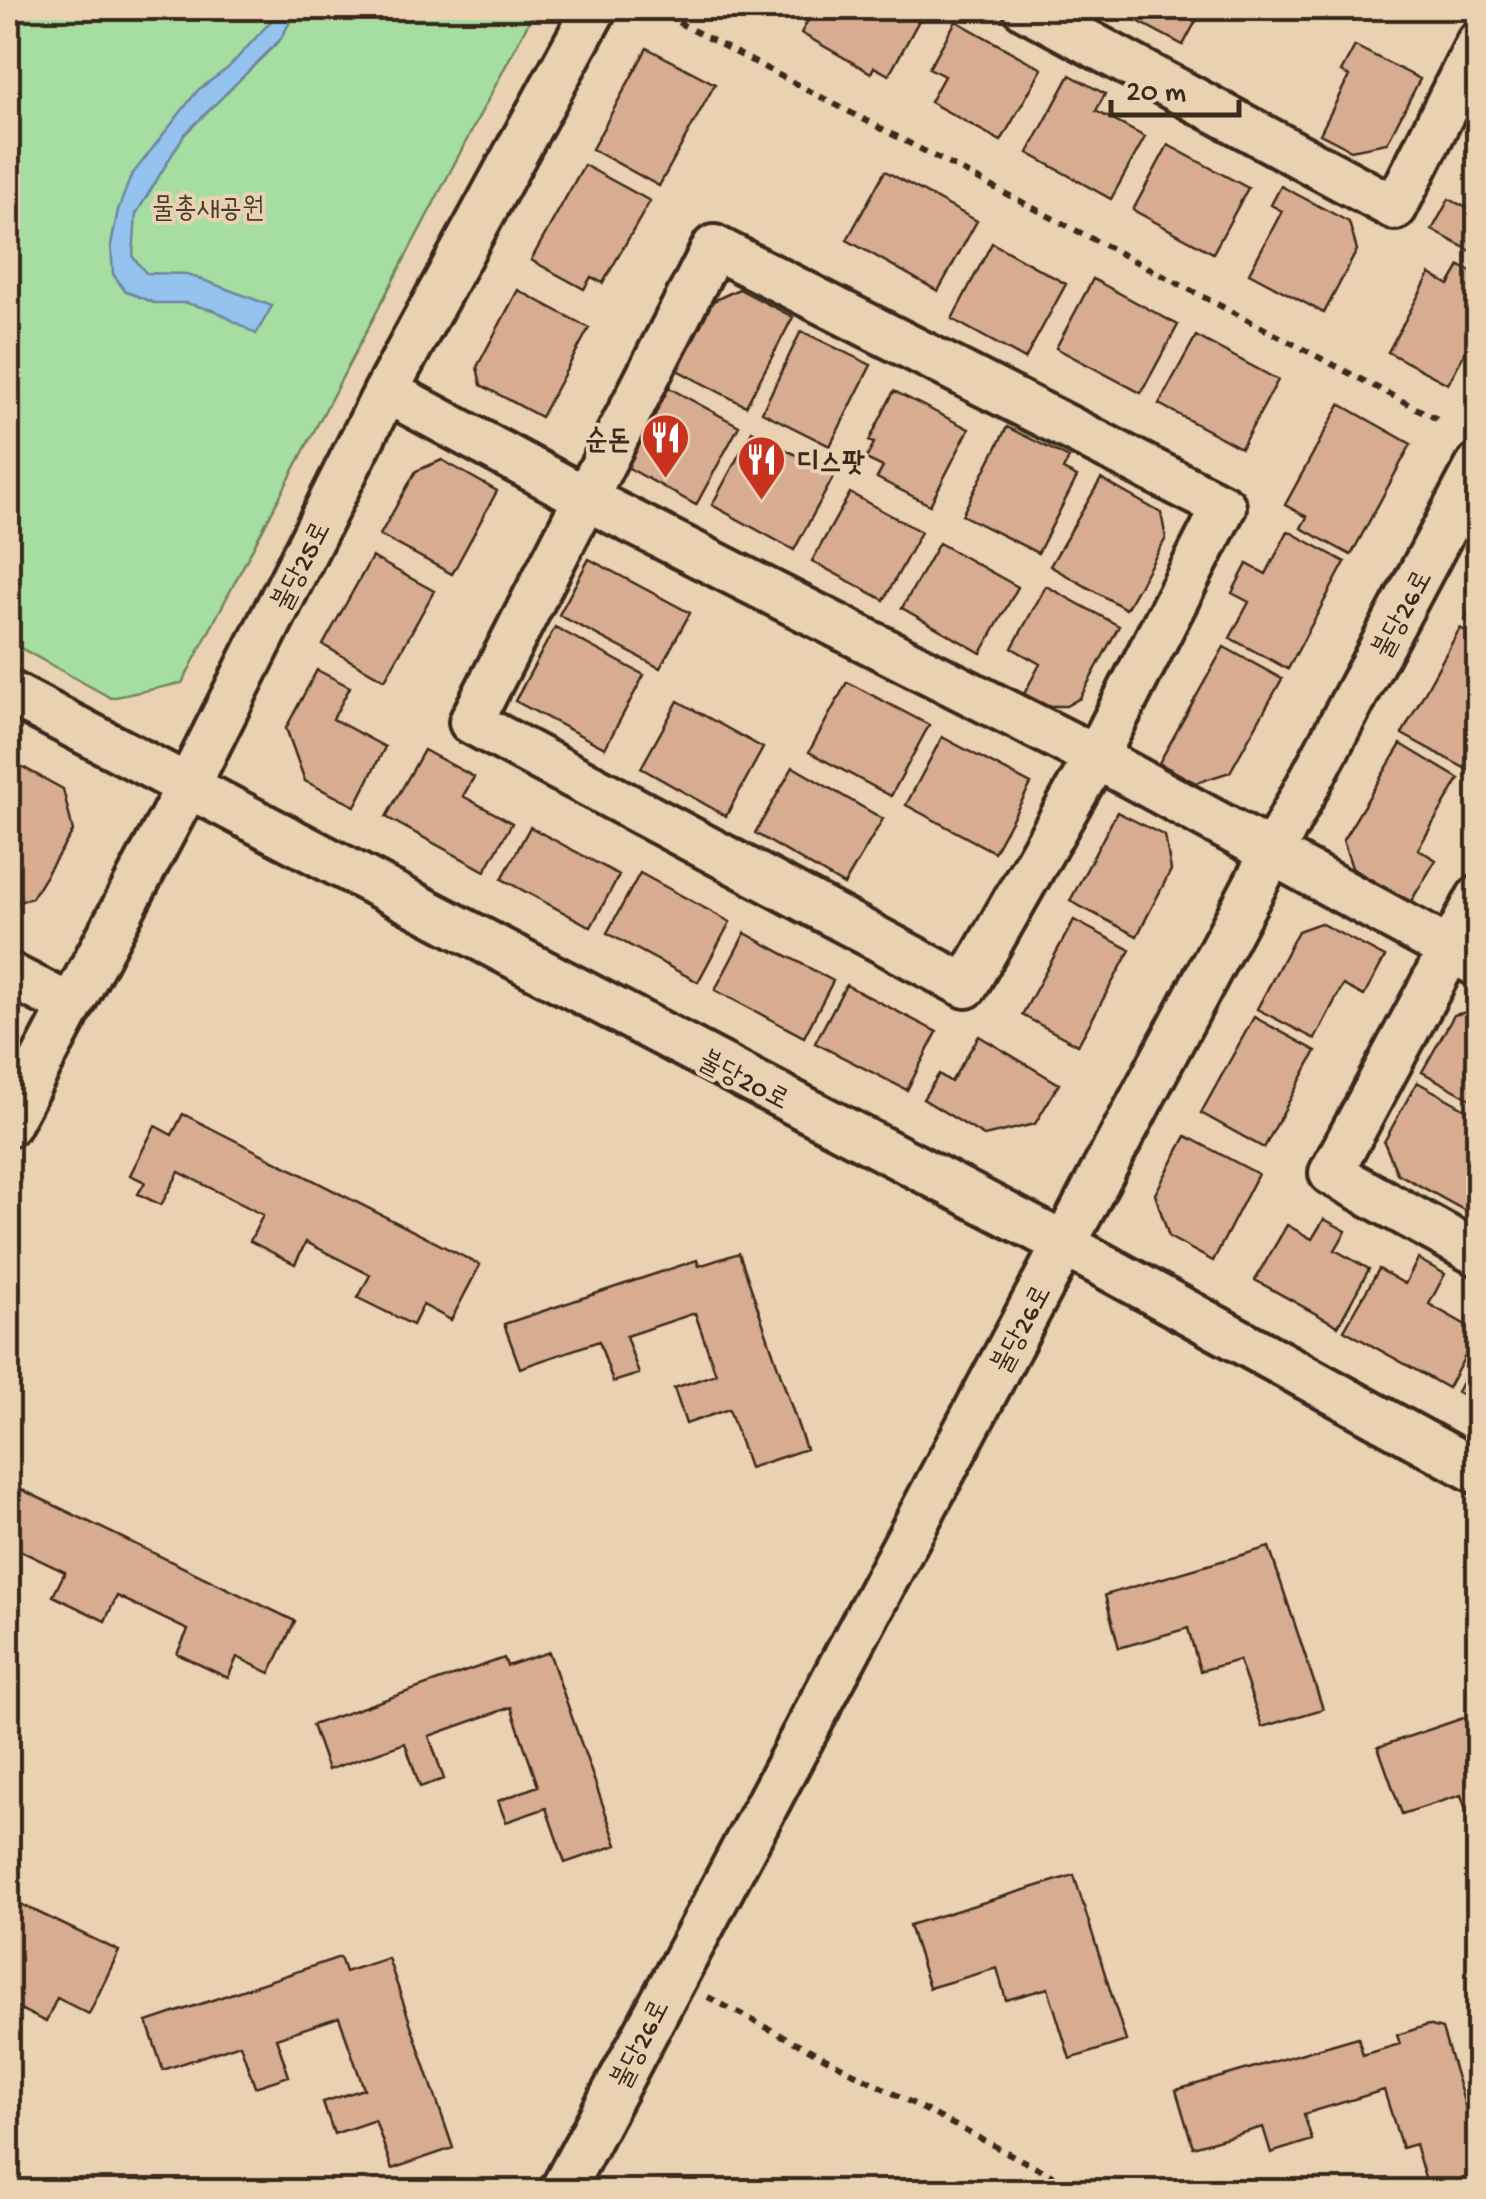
<svg xmlns="http://www.w3.org/2000/svg" width="1486" height="2199" font-family="'Gochi Hand','Poor Story',sans-serif">
	<style>
		.green { fill: #a6dda1; stroke: #708460; stroke-width: 2.5 }
		.water { fill: #94c3ef; stroke: #70869b; stroke-width: 2.5 }
		.building { fill: #d8ac90; stroke: #3b2a1e; stroke-width: 2.5 }
		.lines { fill: none; stroke-linecap: round; stroke-linejoin: round }
		.minor-casing { stroke: #3b2a1e; stroke-width: 50 }
		.path { stroke: #3b2a1e; stroke-width: 6; stroke-dasharray: 8 8; stroke-linecap: butt }
		.minor { stroke: #ead1b2; stroke-width: 42 }
		.labels { text-anchor: middle; stroke-width: 8; stroke-linejoin: round; paint-order: stroke }
		.park-label { font-size: 28px; fill: #463c2b; stroke: #ead1b2 }
		.poi-label { font-size: 28px; font-weight: bold; fill: #3b2a1e; stroke: #ead1b2; text-anchor: end }
		.street-label { font-size: 28px; fill: #3b2a1e; stroke: #ead1b2 }
	</style>
	<rect width="100%" height="100%" fill="#ead1b2"/>
	<filter id="ink" filterUnits="userSpaceOnUse"><feTurbulence type="fractalNoise" baseFrequency=".01" numOctaves="2"/><feDisplacementMap in="SourceGraphic" scale="20" xChannelSelector="R" yChannelSelector="G"/><feConvolveMatrix kernelMatrix="1 2 1 2 8 2 1 2 1" color-interpolation-filters="sRGB"/></filter>
	<g filter="url(#ink)">
		<path class="green" d="M8 8H536L182 683 111 698 8 641Z"/>
		<path class="water" d="M283 8H301L296 11 280 40 184 135 136 214 133 257 146 273 187 274 272 306 256 334 216 311 186 303H154L125 291 113 274 111 245 118 210 131 176 198 90 228 68Z"/>
		<path class="building" d="M815 8H912L923 13 889 75 874 67 871 73 801 33Z
			M1113 8H1203L1183 45Z
			M956 21 1042 69 1001 141 930 102 944 76 929 68Z
			M1355 46 1420 79 1387 143 1351 150 1320 134 1349 76 1341 72Z
			M647 48 715 84 659 186 592 149Z
			M1070 75 1105 94 1096 111 1145 137 1111 199 1028 153Z
			M1168 145 1248 188 1213 253 1133 210Z
			M584 165 650 201 603 283 591 277 584 289 531 260Z
			M885 171 977 221 938 291 847 240Z
			M1281 186 1349 222 1357 250 1324 313 1249 273 1282 211 1271 205Z
			M1449 199 1475 212 1478 206V255L1432 230Z
			M992 243 1066 284 1025 359 952 319Z
			M1460 266 1478 276V328L1448 384 1388 352 1430 274 1449 285Z
			M1093 279 1178 325 1141 393 1056 348Z
			M739 289 793 317 746 406 677 370 713 301Z
			M518 290 589 328 541 417 481 385 477 367Z
			M801 331 871 365 830 446 762 412Z
			M1196 336 1278 380 1241 448 1159 404Z
			M651 378 739 426 696 505 627 467 619 438Z
			M894 391 969 429 930 505 877 478 883 467 866 459 874 443 869 441Z
			M1340 404 1411 444 1351 555 1301 528 1307 517 1285 505Z
			M1007 427 1069 458 1063 470 1077 477 1038 553 962 515Z
			M752 431 834 476 794 550 712 505Z
			M442 460 497 491 452 574 380 535 416 471Z
			M1101 479 1161 513 1166 538 1126 609 1050 566Z
			M850 493 921 532 884 600 812 561Z
			M1288 531 1345 562 1288 669 1230 638 1249 602 1232 593 1247 564 1266 574Z
			M939 543 1018 587 981 653 902 608Z
			M372 557 434 591 385 680 323 645Z
			M589 559 690 613 660 668 559 615Z
			M1046 586 1119 626 1080 698 1066 706H1047L1024 694 1040 664 1012 648Z
			M1478 595V627L1465 620Z
			M555 627 644 675 605 748 515 701Z
			M1460 628 1478 638V750L1468 770 1402 734Z
			M1224 647 1282 679 1230 772 1196 783 1159 763Z
			M317 670 350 687 333 719 385 747 355 806 305 781 286 728Z
			M847 682 929 725 891 796 809 752Z
			M678 701 763 748 726 816 641 768Z
			M942 737 1031 784 994 852 906 805Z
			M1401 744 1459 779 1418 849 1436 860 1410 903 1352 868 1343 840Z
			M424 750 474 777 463 796 512 823 485 871 386 817Z
			M8 759 63 789 73 831 32 898 8 905Z
			M793 767 883 819 844 885 755 833Z
			M1117 812 1165 836 1171 870 1137 936 1070 901Z
			M530 827 619 875 591 927 502 879Z
			M640 873 730 922 698 982 607 933Z
			M1074 920 1130 950 1078 1045 1022 1015Z
			M1320 923 1385 957 1364 996 1343 985 1315 1039 1257 1009 1298 931Z
			M745 933 833 981 804 1037 715 990Z
			M846 985 937 1032 907 1090 815 1043Z
			M1478 1009V1103L1422 1072 1454 1015Z
			M1254 1017 1316 1051 1264 1148 1201 1113Z
			M979 1036 1059 1084 1035 1124 984 1136 923 1099 939 1074 951 1082Z
			M1417 1082 1478 1116V1206L1473 1215 1397 1173 1384 1142Z
			M183 1114 480 1265 451 1320 423 1305 413 1325 358 1298 370 1275 306 1242 295 1264 250 1241 263 1215 179 1172 161 1205 138 1194 145 1182 130 1175 155 1126 172 1135Z
			M1186 1136 1258 1174 1213 1261 1169 1237 1155 1194Z
			M1324 1219 1346 1231 1335 1250 1369 1269 1338 1326 1255 1280 1287 1225 1312 1239Z
			M739 1253 806 1449 749 1468 729 1409 686 1424 674 1388 716 1374 695 1313 626 1336 639 1374 613 1382 599 1341 520 1368 504 1324 697 1260 699 1266Z
			M1418 1259 1445 1274 1429 1304 1478 1332 1448 1388 1344 1330 1379 1269 1405 1284Z
			M1478 1352V1403L1457 1392Z
			M8 1483 295 1621 270 1673 237 1657 228 1678 177 1654 188 1630 117 1596 105 1621 53 1596 65 1572 8 1545Z
			M1269 1547 1323 1709 1262 1727 1239 1660 1200 1671 1188 1628 1119 1648 1105 1595Z
			M549 1652 617 1845 565 1863 546 1808 506 1822 498 1801 538 1786 511 1707 429 1736 444 1779 420 1787 405 1743 328 1770 312 1725 504 1658 507 1666Z
			M1478 1713V1818L1470 1821 1461 1795 1402 1814 1378 1747Z
			M1074 1875 1126 2041 1070 2059 1048 1988 1006 2000 997 1968 929 1988 909 1925Z
			M8 1898 119 1951 89 2014 57 1998 46 2022 8 2003Z
			M340 1957 345 1972 388 1958 453 2148 392 2169 375 2120 334 2134 323 2102 364 2089 339 2017 276 2038 289 2076 255 2087 240 2044 163 2070 147 2022Z
			M1428 2025 1442 2029 1478 2148V2192H1429L1415 2144 1402 2148 1384 2090 1304 2114 1312 2140 1271 2153 1263 2127 1193 2147 1176 2090 1358 2037 1363 2055 1400 2044 1397 2035Z"/>
		<g class="lines">
			<defs>
				<path id="minor" d="M1025 8 1395 208 1478 43
					M714 247 1224 507 1096 757 966 986 471 722Z
					M386 391 585 498 1096 757 1478 965
					M8 692 1064 1244 1478 1472
					M1478 898 1331 1173 1478 1254
					M8 974 69 1005
					M8 1125 187 788 386 391 595 8
					M561 2192 1478 465"/>
			</defs>
			<use href="#minor" class="minor-casing"/>
			<path class="path" d="M664 15 1437 419
				M708 1997 1083 2192"/>
			<use href="#minor" class="minor"/>
		</g>
	</g>
	<defs>
		<symbol id="restaurant-pin" viewBox="-11 -11 22 30"><path d="M0 17L-7.5 6A9.5 9.5 0 1 1 7.5 6Z" fill="#c8321e" stroke="#ead1b2"/><path d="M-5-6h1v4h1v-4h1v4h1v-4h1v5L-1.5 .5V6h-2V.5L-5-1ZM5-6V6H3V1.5H1.5Q1.5-4 5-6Z" fill="#fff"/></symbol>
	</defs>
	<g fill-rule="evenodd">
		<use href="#restaurant-pin" x="638" y="410" width="55" height="75"/>
		<use href="#restaurant-pin" x="734" y="432" width="55" height="75"/>
	</g>
	<g class="labels">
		<g class="park-label">
			<text x="208" y="216">물총새공원</text>
		</g>
		<g class="poi-label">
			<text x="630" y="448">순돈</text>
			<text x="797" y="470" text-anchor="start">디스팟</text>
		</g>
		<g class="street-label">
			<text transform="translate(299 565) rotate(-63)" y="10">불당25로</text>
			<text transform="translate(1400 613) rotate(-62)" y="10">불당26로</text>
			<text transform="translate(745 1078) rotate(27)" y="10">불당20로</text>
			<text transform="translate(1019 1328) rotate(-62)" y="10">불당26로</text>
			<text transform="translate(638 2043) rotate(-63)" y="10">불당26로</text>
		</g>
	</g>
	<rect width="1486" height="2199" fill="none" stroke="#ead1b2" stroke-width="40"/>
	<rect x="20" y="20" width="1446" height="2159" fill="none" stroke="#3b2a1e" stroke-width="4" filter="url(#ink)"/>
	<path d="M1111 100v15h128v-15" fill="none" stroke="#3b2a1e" stroke-width="5"/>
	<text x="1126" y="100" font-size="30" fill="#3b2a1e" stroke="#ead1b2" stroke-width="8" paint-order="stroke">20 m</text>
</svg>
